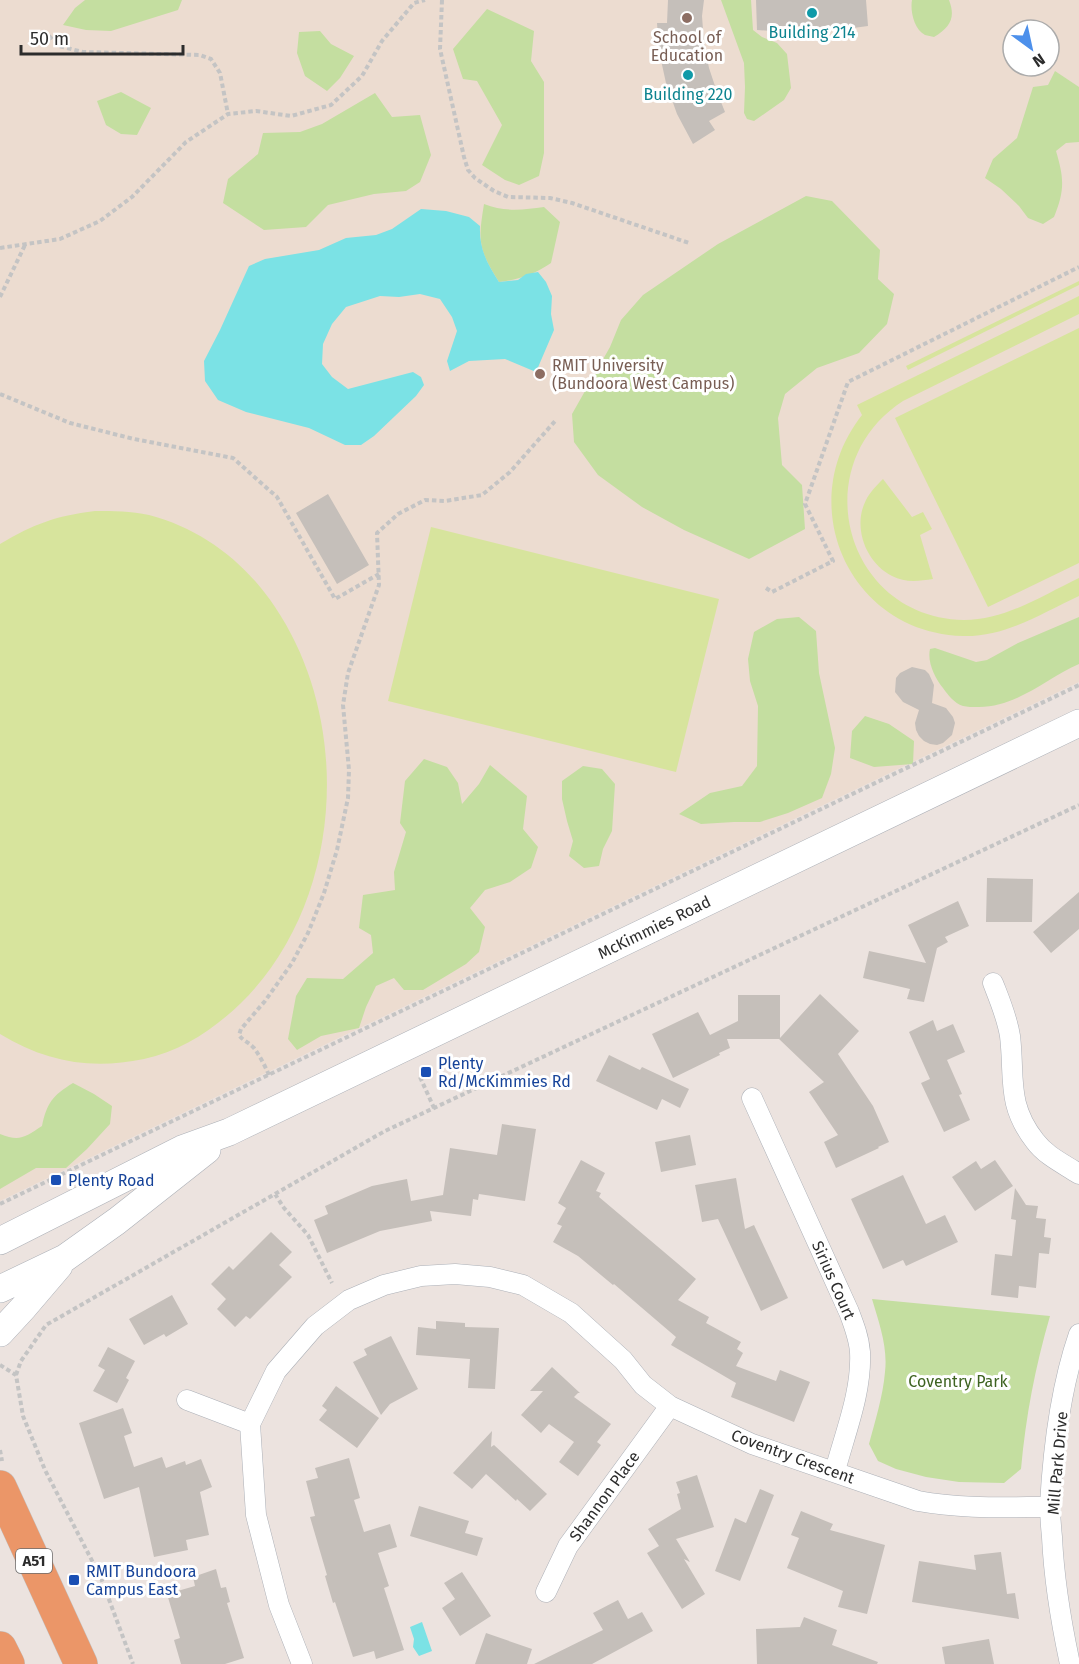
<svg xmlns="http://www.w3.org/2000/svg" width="1079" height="1664" font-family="'Fira Sans',sans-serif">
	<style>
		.education { fill: #ecdcd0; fill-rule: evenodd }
		.green { fill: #c4dea0 }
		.pitch { fill: #d7e49d }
		.water { fill: #7be2e5 }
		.building { fill: #c5bfba }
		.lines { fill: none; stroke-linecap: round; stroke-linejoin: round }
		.minor-casing { stroke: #acb0b7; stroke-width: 21 }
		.secondary-casing { stroke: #acb0b7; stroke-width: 28 }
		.trunk-casing { stroke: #c4c4c4; stroke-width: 34 }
		.path { stroke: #c4c4c4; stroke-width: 4; stroke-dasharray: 4.5 3; stroke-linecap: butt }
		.minor { stroke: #fff; stroke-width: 20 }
		.secondary { stroke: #fff; stroke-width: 27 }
		.trunk { stroke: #eb9668; stroke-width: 33 }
		.culture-dot { fill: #0f9aa8; stroke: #fff; stroke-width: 2 }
		.education-dot { fill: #8d6e63; stroke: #fff; stroke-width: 2 }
		.transit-dot { fill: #1a4fb4; stroke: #fff; stroke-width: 2 }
		.labels { text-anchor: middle; stroke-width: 6; stroke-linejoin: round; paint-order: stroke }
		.shield { fill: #fff; stroke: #6b6b6b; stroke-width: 1.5 }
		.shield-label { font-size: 15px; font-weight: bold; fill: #2c2c2c }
		.culture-label { font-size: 16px; fill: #0d838f; stroke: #fff }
		.education-label { font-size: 16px; fill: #785e54; stroke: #fff }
		.street-label { font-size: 16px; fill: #2c2c2c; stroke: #fff }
		.transit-label { font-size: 16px; fill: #164399; stroke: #fff; text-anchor: start }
		.park-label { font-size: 16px; fill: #3e6321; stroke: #fff }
	</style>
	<rect width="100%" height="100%" fill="#ece3df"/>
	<path class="education" d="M0 0H1079V682L0 1201ZM1013 30H1049V66H1013Z"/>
	<path class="green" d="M85 0H182L178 10 111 31 86 30 63 25 75 8Z
		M721 0H751L753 30 762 37 777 43 787 54 791 88 784 100 754 121 747 119 744 113 745 87 744 63Z
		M912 0H949C956 18 950 27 934 37 931 36 928 36 925 35 914 29 910 11 912 0Z
		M487 9 534 31 531 61 544 82V153L539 176 519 185 505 180 482 165 502 125 477 81 463 79 453 49Z
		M320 31 331 44 354 56 340 78 327 91 305 76 297 53 299 32Z
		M1055 71 1079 87V142L1066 143 1056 151C1064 178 1065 190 1054 217L1043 224 1028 218 1019 206 1001 189 985 178 993 159 1017 138 1033 87 1048 85Z
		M121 92 151 108 137 135 121 134 106 125 97 101Z
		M375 93 392 117 420 115 431 155 420 182 406 191 374 194 328 205 306 227 264 230 223 203 228 179 258 154 263 133 300 132 322 124Z
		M806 196 832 201 880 250 878 279 894 294 887 324 859 353 817 368 785 394 778 418 782 465 802 485 805 529 749 559 684 530 642 507 598 475 574 442 572 414 610 347 621 320 643 295 718 244Z
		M484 204C504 212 523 210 544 207L560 222 551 263C535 274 518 280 499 282 478 249 478 241 484 204Z
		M799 617 816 631 819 673 835 748 831 774 822 798 788 813 760 822H734L701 824 679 814 710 793 742 786 757 766 758 706 750 681 748 659 754 632 777 619Z
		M1079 617V664C1045 679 1016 708 977 707 973 707 967 707 963 706 954 703 948 695 943 688 935 678 927 662 930 649L935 648 976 662 987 660 1018 643Z
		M865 716 889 724 914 741 913 764 874 767 850 758 852 731Z
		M424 759 447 767 458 783 462 804 479 784 490 765 527 796 523 829 538 847 531 868 510 882 485 890 470 908 485 927 479 952 466 964 423 990H404L394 978 376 986 366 1007 359 1028 321 1036 297 1050 288 1039 296 996 307 978 343 979 373 953 371 935 359 928 363 895 395 890 394 872 406 832 400 823 405 781Z
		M583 766 602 769 615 784 612 831 603 849 599 866 584 868 569 856 573 841 567 821 562 799V781Z
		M73 1083 94 1094 112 1106 110 1124 87 1149 66 1168H36L0 1189V1134C20 1142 25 1137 42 1126 47 1103 52 1096 73 1083Z
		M872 1299 1050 1316C1035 1368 1026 1415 1021 1469L1004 1483 959 1482 926 1477 896 1469 878 1461 869 1444C875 1421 883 1396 885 1372 888 1347 879 1323 872 1299Z"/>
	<path class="pitch" d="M1079 281V285L908 370 906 366Z
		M1079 296V314L903 401C804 465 845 618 964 620 1006 620 1043 595 1079 578V596C1042 613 1006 637 963 636 849 633 792 504 862 415L857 405Z
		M1079 328V563L988 607 895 418Z
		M883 479 912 517 923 512 932 529 920 535 933 579C919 581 905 583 892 576 866 563 852 527 866 500 870 492 877 485 883 479Z
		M95 511C113 511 131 511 149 515 202 529 245 562 275 607 354 724 343 903 241 1003 214 1029 182 1051 144 1059 91 1070 46 1062 0 1034V544C34 524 55 516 95 511Z
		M431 527 719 599 676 772 388 701Z"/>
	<path class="water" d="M421 209 446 211 469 217 480 226C479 249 487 263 499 282L518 280 526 274 538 272 546 282 552 296 551 314 554 330 536 372 505 359 469 361 450 371 447 361 457 331 452 317 440 299 420 294 399 297 380 296 346 307 332 324 323 344 322 364 332 377 348 389 413 372 421 377 424 385 416 396 374 436 361 445H345L309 428 246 412 218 400 205 381 204 361 220 330 249 266 265 259 319 250 346 238 376 235 392 229Z
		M422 1622 432 1651 419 1656 413 1647 414 1639 410 1627Z"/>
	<path class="building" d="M668 0H704L702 16 704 43 709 68 717 92 725 112 709 121 715 130 693 144 677 114 666 83 659 51 657 23H667Z
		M756 0H866L868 26 838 30 812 28 785 32 757 30Z
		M328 494 369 565 337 584 296 513Z
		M912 667 925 670 929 674 934 685 932 703 946 708 953 717 955 723 952 735 943 743 937 745 930 744 924 741 919 736 916 730 915 723 919 710 903 702 895 692 896 678 900 673Z
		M987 878 1033 879 1032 922H986Z
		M1079 892V929L1051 953 1033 932Z
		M958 901 969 926 945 937 948 942 937 948 924 1002 907 999 910 989 863 978 869 951 926 963 908 925Z
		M820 994 859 1031 838 1054 873 1106 889 1142 878 1147 879 1148 836 1168 824 1142 838 1135 809 1092 824 1082 779 1039H727L730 1048 719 1053 720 1055 673 1078 652 1034 698 1012 710 1035 738 1021V995H780V1038Z
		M933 1020 937 1031 953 1024 965 1052 947 1060 962 1094 959 1095 970 1120 944 1132 921 1083 930 1079 909 1032Z
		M609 1055 640 1070 642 1067 689 1089 680 1108 662 1099 657 1110 596 1081Z
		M502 1124 536 1129 525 1201 479 1194 478 1200 473 1199 471 1216 430 1211 432 1221 380 1231 327 1253 314 1220 328 1214 325 1206 372 1186 407 1179 411 1201 443 1195 450 1148 497 1155Z
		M690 1135 696 1165 661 1172 655 1142Z
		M581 1160 605 1173 596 1191 601 1193 599 1197 696 1279 678 1300 709 1317 706 1323 741 1342 737 1349 743 1353 736 1366 776 1381 780 1370 810 1382 794 1422 731 1397 736 1383 671 1345 676 1337 614 1284 613 1285 578 1256 553 1242 562 1226 557 1224 566 1208 558 1203Z
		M995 1160 1013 1186 975 1211 952 1177 976 1161 981 1169Z
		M903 1175 926 1224 945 1215 958 1242 906 1266 903 1260 883 1269 851 1199Z
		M736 1178 745 1229 754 1225 788 1298 761 1311 718 1219 702 1222 695 1185Z
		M1015 1188 1026 1205 1038 1206 1036 1218 1046 1219 1044 1237 1051 1238 1049 1254 1039 1253 1036 1288 1019 1286 1018 1298 991 1295 995 1254 1012 1256 1016 1220 1011 1219Z
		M271 1232 292 1252 279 1265 292 1277 250 1319 246 1316 235 1327 217 1309 226 1299 211 1284 229 1266 233 1270Z
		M172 1295 188 1324 166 1337 164 1334 144 1345 129 1319Z
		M436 1321 465 1323V1327L499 1328 495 1389 468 1388 470 1359 416 1355 418 1327 436 1329Z
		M391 1336 418 1389 390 1404 381 1415 353 1362 367 1355 364 1349Z
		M108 1347 135 1361 126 1378 129 1380 117 1403 93 1391 105 1370 98 1366Z
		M552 1367 580 1393H578L574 1397 611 1424 597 1442 601 1445 578 1476 559 1462 574 1442 549 1424 541 1433 521 1415 543 1391H530Z
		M336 1386 379 1418 357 1448 319 1420 327 1410 322 1406Z
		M123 1408 132 1433 124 1436 134 1467 162 1457 166 1468 185 1461 186 1465 201 1459 212 1487 200 1492 209 1535 186 1540 188 1550 154 1557 139 1487 104 1499 79 1423Z
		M492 1431 491 1447 494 1445 547 1494 530 1511 517 1499 516 1501 486 1474 472 1489 453 1473Z
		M349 1458 360 1498 354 1500 364 1532 390 1524 397 1547 378 1553 389 1586 384 1588 404 1650 376 1659 374 1651 353 1657 335 1602 333 1603 325 1576 327 1575 310 1517 315 1516 306 1481 318 1478 315 1468Z
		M697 1475 714 1527 676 1539 690 1562 684 1559 705 1594 682 1609 647 1553 659 1546 648 1529 681 1509 677 1494 680 1493 676 1482Z
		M760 1489 774 1495 740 1581 715 1571 735 1518 746 1523Z
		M419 1506 469 1521 465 1533 483 1538 477 1556 410 1536Z
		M801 1511 833 1524 830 1530 885 1545 867 1614 838 1607 843 1591 787 1568 799 1538 791 1535Z
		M1001 1552 1007 1594 1015 1593 1019 1619 912 1602 919 1561 976 1570 974 1555Z
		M216 1569 221 1588 226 1587 230 1602 227 1603 244 1658 225 1664H181L174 1640 180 1638 167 1594 195 1586 193 1577Z
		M462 1572 491 1616 460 1636 442 1608 455 1599 444 1583Z
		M618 1600 628 1619 642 1612 653 1631 592 1664H534L603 1630 593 1613Z
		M804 1617 837 1630 832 1645 878 1662 877 1664H757L756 1629 800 1627Z
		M486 1633 532 1649 527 1664H475Z
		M989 1639 994 1664H945L942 1647Z"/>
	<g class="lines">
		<defs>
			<path id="minor" d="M993 983C1000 1001 1007 1017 1010 1036 1015 1077 1006 1104 1035 1141 1046 1156 1064 1164 1079 1174
				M752 1098 849 1312C854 1325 859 1338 860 1352 862 1392 845 1433 835 1471
				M187 1400 250 1424
				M546 1592 568 1546 670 1406
				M302 1664 279 1605 256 1515 250 1424 276 1371 315 1326 349 1300 384 1285 421 1276 455 1274 490 1277 523 1285 571 1313 623 1360 643 1385 670 1406 752 1444 918 1501C962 1509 1005 1507 1050 1507
				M1070 1664C1061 1622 1054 1580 1052 1537 1051 1527 1050 1516 1050 1505 1053 1450 1061 1386 1079 1334"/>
			<path id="secondary" d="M0 1241 182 1149 229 1132 1079 723
				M0 1289 65 1258 117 1221 207 1150
				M0 1333 24 1307 59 1266"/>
			<path id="trunk" d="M0 1487 81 1664
				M0 1648 8 1664"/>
		</defs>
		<use href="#minor" class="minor-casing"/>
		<use href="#secondary" class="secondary-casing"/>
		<use href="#trunk" class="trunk-casing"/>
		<path class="path" d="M442 0 440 49 464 157 468 170 475 178 494 191 508 197 550 198 572 203 689 243
			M49 36 59 46 83 52 200 55 211 59 220 73 228 114
			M0 248 60 239 100 221 132 197 186 142 228 114 256 111 291 116 331 105 362 76 382 41 414 3 425 0
			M0 297 25 245
			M0 394 70 423 134 439 233 458 277 497 335 599 379 574
			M766 588 772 592 833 561 805 504 848 382 1079 267
			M269 1075C265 1066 260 1056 254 1048 249 1042 243 1041 239 1035L241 1029 265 1001 292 963 308 933 324 893 337 850 348 798 349 770 343 705 348 673 379 585 377 533 398 514 425 500 445 501 482 495 510 472 556 420
			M420 1077 434 1108
			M275 1194 284 1208 308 1235 332 1283
			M0 1204 1079 685
			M0 1365 16 1375 23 1416 45 1470 101 1578 133 1664
			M16 1375 21 1361 46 1325 385 1131 1079 805
			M0 1450 2 1461"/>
		<use href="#minor" class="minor"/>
		<use href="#secondary" class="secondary"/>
		<use href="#trunk" class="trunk"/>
	</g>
	<g class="culture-dot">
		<circle cx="812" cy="13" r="6"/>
		<circle cx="688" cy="75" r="6"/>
	</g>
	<g class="education-dot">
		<circle cx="687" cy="18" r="6"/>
		<circle cx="540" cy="374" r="6"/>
	</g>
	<g class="transit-dot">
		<rect x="420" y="1066" width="12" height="12" rx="3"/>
		<rect x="50" y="1174" width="12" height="12" rx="3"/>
		<rect x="68" y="1574" width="12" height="12" rx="3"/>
	</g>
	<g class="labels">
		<rect class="shield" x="16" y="1549" width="36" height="24" rx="4.5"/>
		<g class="shield-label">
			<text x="34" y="1566">A51</text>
		</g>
		<g class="culture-label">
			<text x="812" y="38">Building 214</text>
			<text x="688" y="100">Building 220</text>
		</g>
		<g class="education-label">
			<text x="687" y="43">School of<tspan x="687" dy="18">Education</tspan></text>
			<text x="552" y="371" text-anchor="start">RMIT University<tspan x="552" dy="18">(Bundoora West Campus)</tspan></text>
		</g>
		<g class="street-label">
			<text transform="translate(654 927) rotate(-26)" y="6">McKimmies Road</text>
			<text transform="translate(834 1280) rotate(66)" y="6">Sirius Court</text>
			<text transform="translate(793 1456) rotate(20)" y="6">Coventry Crescent</text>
			<text transform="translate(1057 1463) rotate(-85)" y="6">Mill Park Drive</text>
			<text transform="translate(604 1496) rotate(-54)" y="6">Shannon Place</text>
		</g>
		<g class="transit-label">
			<text x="438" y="1069">Plenty<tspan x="438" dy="18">Rd/McKimmies Rd</tspan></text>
			<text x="68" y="1186">Plenty Road</text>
			<text x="86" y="1577">RMIT Bundoora<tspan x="86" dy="18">Campus East</tspan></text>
		</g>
		<g class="park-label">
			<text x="958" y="1387">Coventry Park</text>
		</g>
	</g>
	<g transform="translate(1031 48) rotate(147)"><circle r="28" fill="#ffffff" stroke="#ababab" stroke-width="1.5"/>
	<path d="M0-4.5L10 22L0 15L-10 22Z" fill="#4d90eb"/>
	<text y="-9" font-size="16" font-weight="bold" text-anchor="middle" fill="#2c2c2c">N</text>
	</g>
	<path d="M21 45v9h162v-9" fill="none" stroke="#2c2c2c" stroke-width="3"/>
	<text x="30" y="45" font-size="18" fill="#2c2c2c" stroke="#ffffff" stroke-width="4.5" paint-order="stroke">50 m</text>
</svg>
